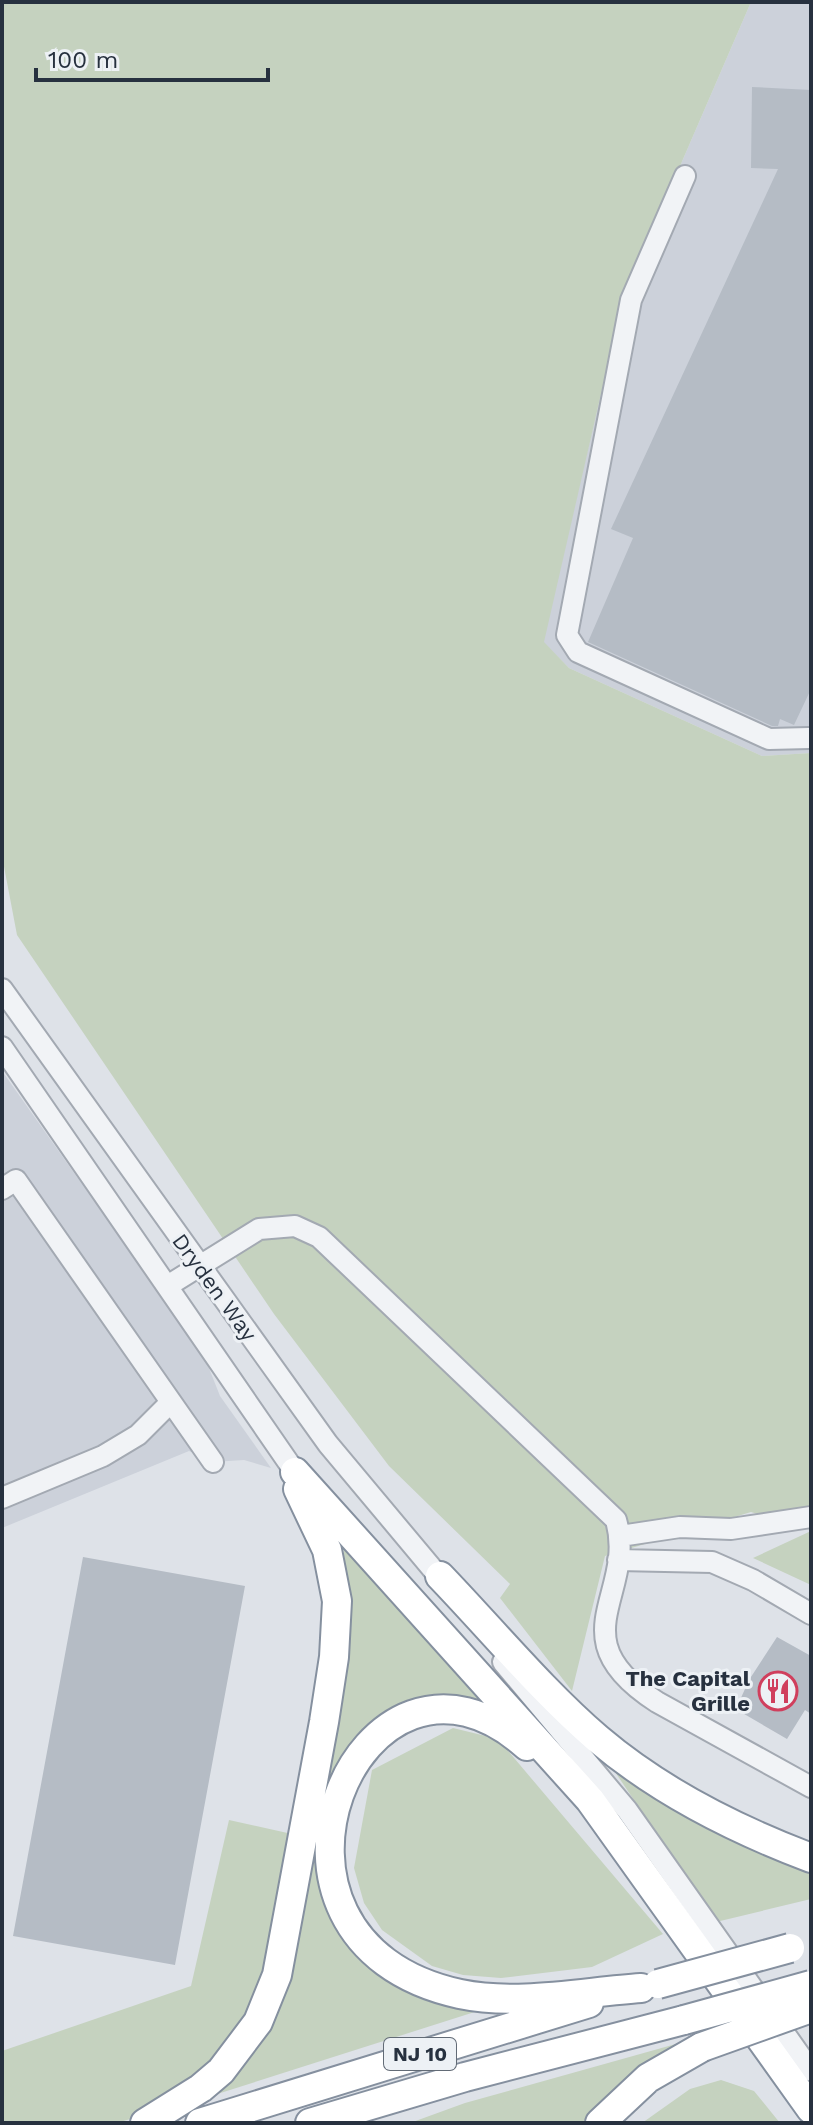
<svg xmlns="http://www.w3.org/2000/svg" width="813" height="2125" font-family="'Work Sans',sans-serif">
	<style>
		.built { fill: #ccd1da }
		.green { fill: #c5d2bf }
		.building { fill: #b5bcc5 }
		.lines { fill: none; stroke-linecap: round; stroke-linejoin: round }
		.minor-casing { stroke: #a3a9b2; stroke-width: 24 }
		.highway-casing { stroke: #85909f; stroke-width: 32 }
		.minor { stroke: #f1f3f6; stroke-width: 20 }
		.highway { stroke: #fff; stroke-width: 28 }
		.highway-bridge-casing { stroke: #85909f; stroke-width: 32; stroke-linecap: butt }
		.highway-bridge { stroke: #fff; stroke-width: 28 }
		.labels { text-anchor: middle; stroke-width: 6; stroke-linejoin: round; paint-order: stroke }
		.shield { fill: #edf1f5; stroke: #626b76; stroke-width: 2 }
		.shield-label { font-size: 20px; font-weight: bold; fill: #27313f }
		.street-label { font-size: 22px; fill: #27313f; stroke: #edf1f5 }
		.poi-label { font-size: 22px; font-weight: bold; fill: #27313f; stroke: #edf1f5; text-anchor: end }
	</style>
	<rect width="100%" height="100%" fill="#dee2e8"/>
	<path class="built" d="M751 2H811V753L762 756 569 668 543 642 623 298Z
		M2 1071 205 1358 220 1396 271 1468 244 1460 213 1462 189 1451 2 1528Z"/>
	<path class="green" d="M2 2H751L623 298 544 642 569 668 762 756 811 753V1530L751 1512 605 1556 572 1691 500 1598 510 1584 389 1466 274 1314 17 935 2 856Z
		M811 1531V1585L753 1558Z
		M343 1546 496 1710 451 1702 358 1741 342 1762 328 1790 321 1819 320 1854 339 1922 484 2009 211 2096 269 2022 347 1582Z
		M453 1728 498 1739 663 1934 592 1967 501 1978 463 1975 432 1966 382 1930 364 1903 354 1868 372 1770Z
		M607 1760 811 1866V1899L716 1922Z
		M229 1820 292 1834 258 1999 229 2050 186 2091 137 2117 117 2123H2V2051L191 1986Z
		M683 2042 634 2073 584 2123H410L465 2103Z
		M721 2080 754 2091 780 2123H642L690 2089Z"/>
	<path class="building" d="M752 87 811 90V689L794 725 780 719 778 726H772L588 642 633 538 611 529 778 169 751 168Z
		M83 1557 245 1586 175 1965 13 1936Z
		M777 1637 811 1656V1714L805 1710 787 1739 739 1711 744 1703 740 1700 749 1680Z"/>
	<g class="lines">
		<defs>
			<path id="minor" d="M685 176 631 300 567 635 578 652 769 739 809 738
				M2 989 328 1444 446 1585
				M2 1047 295 1472
				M2 1189 16 1180 213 1462
				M169 1285 259 1229 295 1226 319 1237 616 1520C637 1595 556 1637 657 1702L811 1787
				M2 1498 103 1456 138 1435 170 1403
				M620 1536 680 1527 731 1529 811 1517
				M618 1560 712 1562 753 1580 811 1614
				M503 1662 627 1810 811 2071"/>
			<path id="highway" d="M295 1472 590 1800 811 2109
				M440 1576C490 1628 544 1693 598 1739 658 1790 737 1830 811 1858
				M527 1746C361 1598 215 1941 460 1994 517 2006 583 1992 641 1988
				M145 2123 201 2088 221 2071 258 2022 277 1975 324 1722 334 1657 337 1601 327 1550 298 1489
				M200 2123 589 2003
				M310 2123 465 2077 684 2020
				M600 2123 648 2078 702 2047"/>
		</defs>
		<use href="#minor" class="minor-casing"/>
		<use href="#highway" class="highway-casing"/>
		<use href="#minor" class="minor"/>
		<use href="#highway" class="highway"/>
		<defs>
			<path id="highway-bridge" d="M658 1984 790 1948
				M684 2020 811 1985
				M702 2047 811 2008"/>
		</defs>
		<use href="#highway-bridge" class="highway-bridge-casing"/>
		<use href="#highway-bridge" class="highway-bridge"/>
	</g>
	<defs>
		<symbol id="restaurant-ring" viewBox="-11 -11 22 22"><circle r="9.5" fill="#edf1f5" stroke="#d03f5d" stroke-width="1.5"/><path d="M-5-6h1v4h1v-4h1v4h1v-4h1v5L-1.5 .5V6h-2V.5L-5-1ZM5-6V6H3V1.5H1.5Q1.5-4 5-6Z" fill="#d03f5d"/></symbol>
	</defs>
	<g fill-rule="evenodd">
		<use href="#restaurant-ring" x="756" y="1669" width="44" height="44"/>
	</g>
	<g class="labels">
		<rect class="shield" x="384" y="2038" width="72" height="32" rx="6"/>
		<g class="shield-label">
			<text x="420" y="2061">NJ 10</text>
		</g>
		<g class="street-label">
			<text transform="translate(215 1287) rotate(54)" y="8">Dryden Way</text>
		</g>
		<g class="poi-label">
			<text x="750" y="1686">The Capital<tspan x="750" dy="25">Grille</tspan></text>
		</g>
	</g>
	<rect width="813" height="2125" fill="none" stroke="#27313f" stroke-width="8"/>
	<path d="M36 68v12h232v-12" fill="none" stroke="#27313f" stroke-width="4"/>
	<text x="48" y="68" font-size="24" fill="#27313f" stroke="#edf1f5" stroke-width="6" paint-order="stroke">100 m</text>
</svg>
